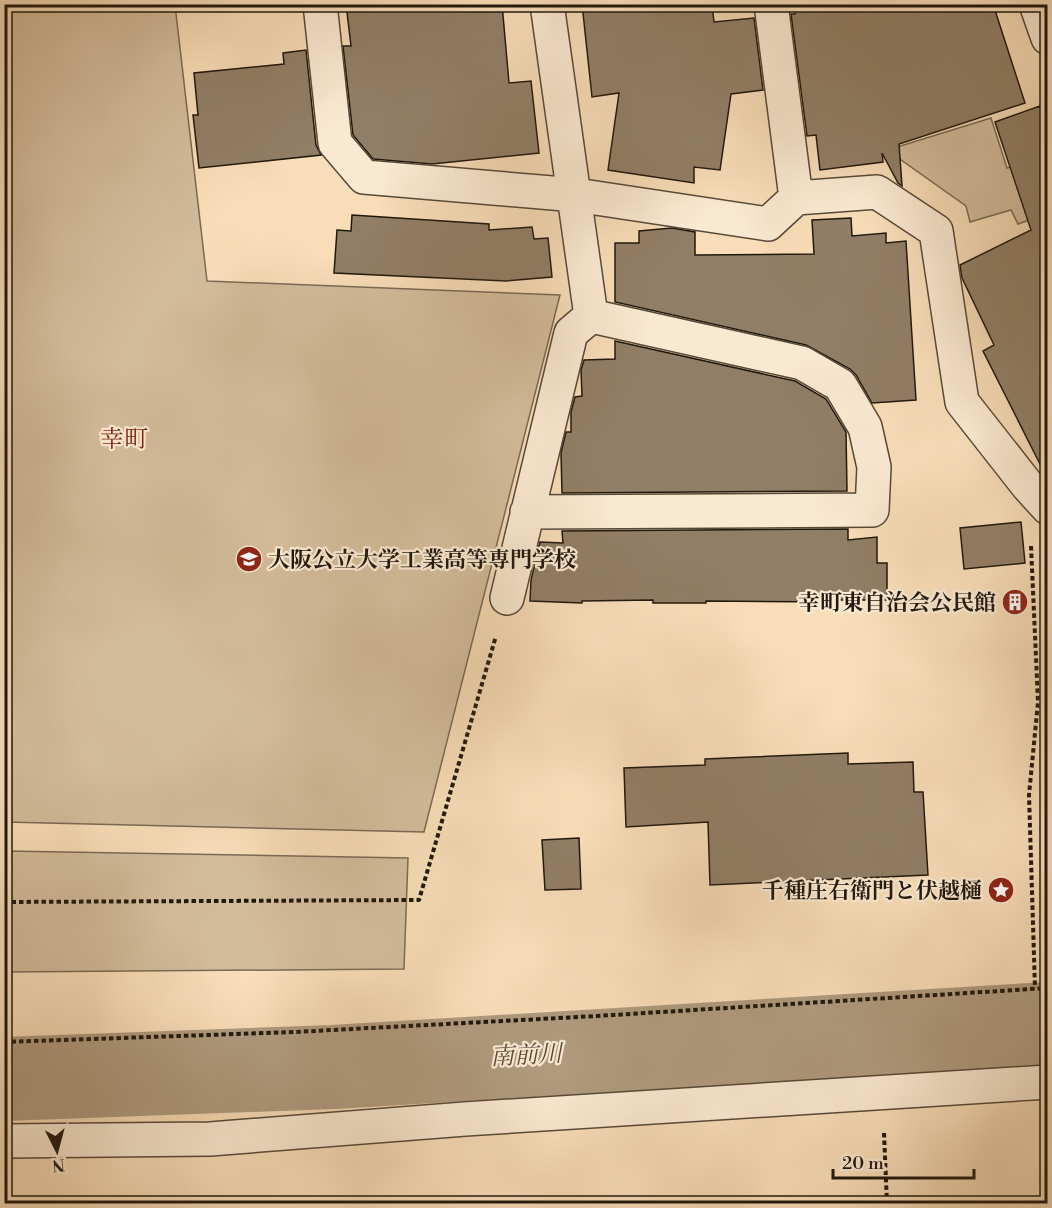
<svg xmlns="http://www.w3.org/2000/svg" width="1052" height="1208" font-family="'Libre Bodoni','Noto Serif JP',serif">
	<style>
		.green { fill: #d3bc9b; stroke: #7a6a54; stroke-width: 1.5 }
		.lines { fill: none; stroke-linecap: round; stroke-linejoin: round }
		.river { stroke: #af9a7e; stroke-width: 84 }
		.building { fill: #917e66; stroke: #21180d; stroke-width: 1.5 }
		.minor-casing { stroke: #574938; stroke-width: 36 }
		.path { stroke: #21180d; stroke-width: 4; stroke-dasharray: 4.5 3; stroke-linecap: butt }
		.minor { stroke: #fae9d1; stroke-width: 33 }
		.labels { text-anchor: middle; stroke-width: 4.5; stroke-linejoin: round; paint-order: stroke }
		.poi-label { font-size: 22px; font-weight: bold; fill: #21180d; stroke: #fae9d1; text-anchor: end }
		.neighbourhood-label { font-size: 24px; fill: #7a1f14; stroke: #fae9d1 }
		.water-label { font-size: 24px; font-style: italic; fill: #5a4c3a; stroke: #fae9d1 }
	</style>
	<rect width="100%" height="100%" fill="#f8ddb8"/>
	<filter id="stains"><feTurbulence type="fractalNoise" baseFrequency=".00333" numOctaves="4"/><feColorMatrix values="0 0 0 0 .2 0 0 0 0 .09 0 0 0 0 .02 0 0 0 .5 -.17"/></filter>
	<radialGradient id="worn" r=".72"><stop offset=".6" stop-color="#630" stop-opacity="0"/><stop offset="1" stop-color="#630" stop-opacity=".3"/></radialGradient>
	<path class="green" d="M5 4 175 5 207 281 560 295 424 832 5 822Z
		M991 118 1007 168 1047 156V214L1018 224 1011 210 970 222 966 206 897 157 894 148Z
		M5 851 408 858 404 969 5 972Z"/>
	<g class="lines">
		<path class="river" d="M4 1079 333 1067 1048 1024"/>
	</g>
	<path class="building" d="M346 4H502L509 83 531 81 539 153 432 164 373 159 353 135 343 46H351Z
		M582 4H712L714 22 754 18 763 90 731 94 720 170 694 167V183L608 170 619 93 592 97Z
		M824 4H993L1025 103 899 144 902 186 898 183 882 153 883 162 820 170 816 135 807 136 791 14H795L794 7Z
		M306 50 316 145 321 155 199 168 193 115H198L194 73 284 64 283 53Z
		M1040 106 1047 128V478L983 351 994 345 962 278 960 265 1031 230 995 122Z
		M352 215 489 224V230L532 227 534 239 548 238 552 277 506 281 334 273 337 230 351 231Z
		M851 218 852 236 886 233V243L906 241 916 400 872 403 856 375 850 369 806 345 615 302V243H639V231L672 228 695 232V255L814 254 812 220Z
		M615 341 795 381 826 399 846 432 847 491 562 493 561 453 566 432H571V412L575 397 582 396 581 370 584 360 615 359Z
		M1021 522 1025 563 964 569 960 528Z
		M848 529V540L877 537V563H887V600H830V602L706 601V603H653V600L582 601V603L530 601 531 580 540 542 563 543 562 531Z
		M848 753V764L913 762 914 792H923L928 875 710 885 708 822 626 827 624 768 705 765V759Z
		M579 838 581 889 545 890 542 840Z"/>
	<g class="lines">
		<defs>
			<path id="minor" d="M320 4 335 143 364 177 576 195 768 224 796 198
				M547 4 591 316
				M771 4 796 198 877 192 936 231 962 402 1028 486 1048 508
				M1036 4 1048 38
				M527 512 872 510 874 467 865 427 840 385 802 363 591 316
				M507 598 571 333 591 316
				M4 1141 210 1139 465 1119 1048 1082"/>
		</defs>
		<use href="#minor" class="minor-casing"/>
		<path class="path" d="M1031 546 1038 702 1029 795 1035 988
			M4 902 419 900 496 636
			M4 1042 295 1032 597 1016 1048 988
			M884 1133 887 1204"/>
		<use href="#minor" class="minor"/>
	</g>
	<defs>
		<symbol id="university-disc" viewBox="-11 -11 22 22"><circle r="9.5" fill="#8f2418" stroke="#fae9d1"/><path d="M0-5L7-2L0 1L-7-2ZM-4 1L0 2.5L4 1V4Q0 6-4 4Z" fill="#fff"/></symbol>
		<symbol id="building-disc" viewBox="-11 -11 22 22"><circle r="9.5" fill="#8f2418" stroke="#fae9d1"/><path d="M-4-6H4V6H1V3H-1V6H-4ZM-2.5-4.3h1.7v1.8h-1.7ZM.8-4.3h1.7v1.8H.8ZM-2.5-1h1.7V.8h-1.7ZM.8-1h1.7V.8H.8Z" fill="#fff"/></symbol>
		<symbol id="sight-disc" viewBox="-11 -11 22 22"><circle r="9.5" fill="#8f2418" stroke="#fae9d1"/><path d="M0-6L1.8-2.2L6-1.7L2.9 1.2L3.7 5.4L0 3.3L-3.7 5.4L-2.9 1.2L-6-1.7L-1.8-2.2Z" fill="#fff"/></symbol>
	</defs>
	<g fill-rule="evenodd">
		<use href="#university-disc" x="234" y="544" width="30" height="30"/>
		<use href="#building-disc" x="1000" y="587" width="30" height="30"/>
		<use href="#sight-disc" x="986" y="875" width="30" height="30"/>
	</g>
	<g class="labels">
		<g class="poi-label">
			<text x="268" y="567" text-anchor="start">大阪公立大学工業高等専門学校</text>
			<text x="996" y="610">幸町東自治会公民館</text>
			<text x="982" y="898">千種庄右衛門と伏越樋</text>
		</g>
		<g class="neighbourhood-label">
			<text x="124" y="447">幸町</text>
		</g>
		<g class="water-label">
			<text transform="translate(526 1055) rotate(-3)" y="8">南前川</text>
		</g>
	</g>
	<rect width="1052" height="1208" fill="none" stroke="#f8ddb8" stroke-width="24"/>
	<rect x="6" y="6" width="1040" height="1196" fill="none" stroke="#21180d" stroke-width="3"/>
	<rect x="12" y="12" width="1028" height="1184" fill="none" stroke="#21180d" stroke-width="1.5"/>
	<g transform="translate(57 1151) rotate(174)" stroke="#fae9d1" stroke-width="4.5" paint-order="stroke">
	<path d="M0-4.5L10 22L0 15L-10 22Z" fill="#21180d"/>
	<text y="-9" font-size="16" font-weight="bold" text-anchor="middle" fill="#21180d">N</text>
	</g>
	<path d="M833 1169v9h141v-9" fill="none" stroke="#21180d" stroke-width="3"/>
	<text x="842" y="1169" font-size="18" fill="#21180d" stroke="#fae9d1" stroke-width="4.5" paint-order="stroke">20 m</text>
	<rect width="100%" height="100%" filter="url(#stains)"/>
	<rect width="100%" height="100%" fill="url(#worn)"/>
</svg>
